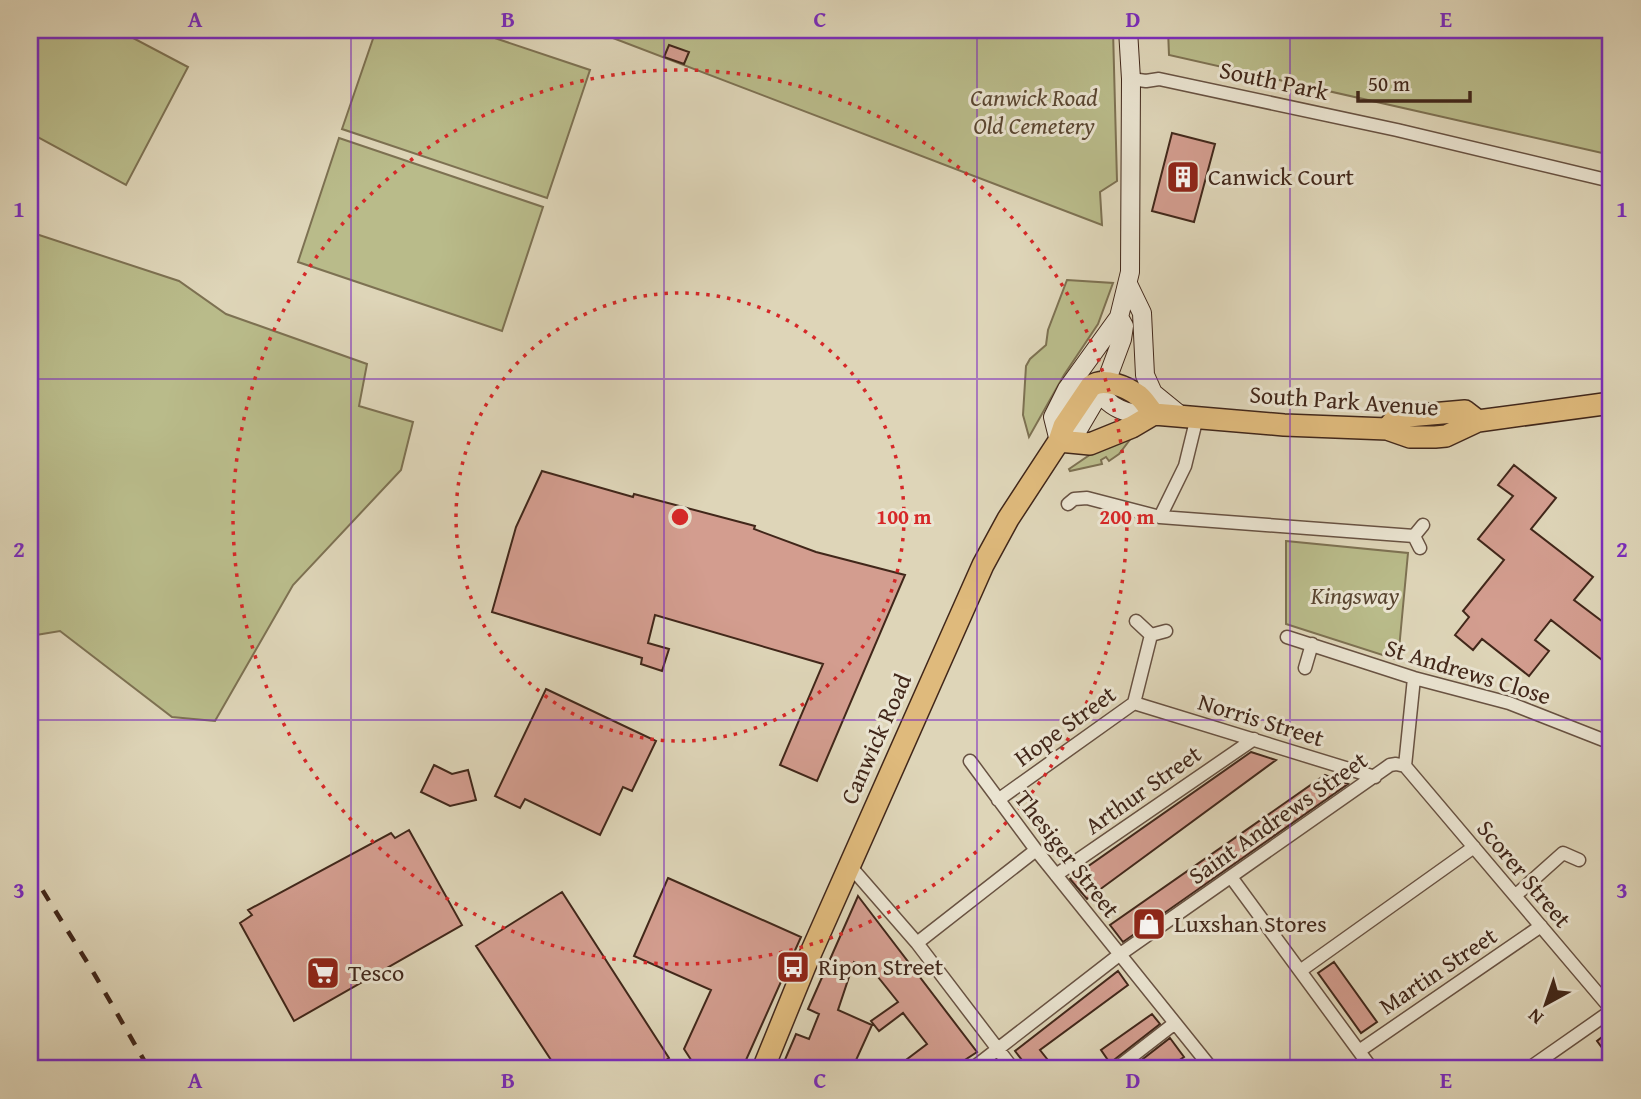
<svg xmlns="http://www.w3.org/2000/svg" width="1641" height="1099" font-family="'Gentium Book Plus',serif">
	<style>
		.green { fill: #b9bb8a; stroke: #7d7152; stroke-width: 2 }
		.building { fill: #d39d8f; stroke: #41271a; stroke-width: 2 }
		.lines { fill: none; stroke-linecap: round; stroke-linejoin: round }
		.minor-casing { stroke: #685242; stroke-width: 15 }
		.secondary-casing { stroke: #41271a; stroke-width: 20 }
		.primary-casing { stroke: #41271a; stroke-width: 24 }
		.minor { stroke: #eae4d1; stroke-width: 12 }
		.secondary { stroke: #eae4d1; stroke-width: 18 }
		.primary { stroke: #dfba7c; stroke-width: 21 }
		.rail { stroke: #41271a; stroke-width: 4.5; stroke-dasharray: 12 12; stroke-linecap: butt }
		.grid { fill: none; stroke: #7b2cbf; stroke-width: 2; stroke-opacity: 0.55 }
		.ring { fill: none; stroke: #d62828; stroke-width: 3.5; stroke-dasharray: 3.5 7 }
		.labels { text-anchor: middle; stroke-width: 6; stroke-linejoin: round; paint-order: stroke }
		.street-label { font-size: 24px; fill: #41271a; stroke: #eae4d1 }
		.park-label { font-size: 24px; font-style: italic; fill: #594530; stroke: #eae4d1 }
		.poi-label { font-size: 24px; fill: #41271a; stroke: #eae4d1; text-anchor: start }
		.centre { fill: #d62828; stroke: #eae4d1; stroke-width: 3.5 }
		.ring-label { font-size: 21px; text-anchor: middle; font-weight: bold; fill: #d62828; stroke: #eae4d1; stroke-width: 6; stroke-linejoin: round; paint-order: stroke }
		.neatline { fill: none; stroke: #7b2cbf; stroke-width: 2.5 }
		.grid-label { font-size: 23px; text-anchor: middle; font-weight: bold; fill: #7b2cbf }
	</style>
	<rect width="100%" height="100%" fill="#ded5b8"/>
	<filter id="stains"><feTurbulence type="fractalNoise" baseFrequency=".00286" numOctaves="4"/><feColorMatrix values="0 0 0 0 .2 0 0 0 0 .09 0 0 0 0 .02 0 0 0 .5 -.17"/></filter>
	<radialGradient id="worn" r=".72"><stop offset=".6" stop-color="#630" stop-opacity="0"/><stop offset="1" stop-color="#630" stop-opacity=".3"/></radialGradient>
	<path class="green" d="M30 30H118L188 67 126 185 30 133Z
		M376 30H471L590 70 547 198 342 129Z
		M592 30H1113L1117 181 1100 192 1102 225Z
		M1168 30H1611V155L1169 55Z
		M339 138 543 207 502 331 298 262Z
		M30 232 179 281 226 314 367 364 359 406 413 422 401 470 293 585 215 721 172 717 60 631 30 636Z
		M1067 280 1113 283 1098 324 1064 375 1029 437 1023 415 1026 366 1030 359 1046 345 1048 330Z
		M1132 437 1119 454 1109 461 1106 457 1101 460 1102 464 1070 471 1069 469 1097 450Z
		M1286 541 1408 553 1398 660 1286 624Z"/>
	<path class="building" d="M669 45 689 52 684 64 664 57Z
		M1172 133 1215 144 1194 222 1152 211Z
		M1514 465 1556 498 1531 529 1593 577 1574 600 1611 628V667L1551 620 1535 640 1549 651 1529 676 1482 639 1473 650 1455 635 1469 617 1463 611 1504 560 1478 539 1513 496 1498 485Z
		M542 471 633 497 634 494 755 526 754 529 816 552 905 575 817 781 780 765 823 664 655 615 648 643 669 649 662 671 641 664 642 658 492 612 516 527Z
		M546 689 656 741 632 791 623 787 600 835 525 799 520 808 495 796Z
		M1251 752 1276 760 1087 899 1070 879Z
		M434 765 452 774 468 770 476 800 450 806 421 792Z
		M1325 775 1348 784 1123 942 1110 925Z
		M409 830 462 925 294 1021 240 923 252 915 248 910 391 833 395 838Z
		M668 878 801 937 742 1069H697L684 1049 711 990 634 956Z
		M562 892 669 1058 653 1069H557L476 946Z
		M858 896 977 1052 951 1069H894L927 1044 903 1013 879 1031 871 1021 898 1002 870 967 854 962 838 1010 872 1025 852 1069H781L796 1034 809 1039 819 1014 808 1009Z
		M1334 962 1377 1022 1361 1033 1318 973Z
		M1118 971 1128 985 1040 1050 1055 1069H1029L1015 1051Z
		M1152 1014 1160 1024 1110 1063 1101 1050Z
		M1611 1030V1060L1597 1041Z
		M1170 1038 1184 1057 1166 1069H1130Z"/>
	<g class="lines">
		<defs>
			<path id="minor" d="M1131 79 1146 81 1159 79 1397 130 1611 181
				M1068 504 1074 499 1087 498 1160 517 1414 536
				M1160 517 1185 466 1197 417
				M1420 548 1414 536 1423 525
				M1136 621 1151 635
				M1287 637 1414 678 1509 703 1611 743
				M1305 668 1312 644
				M1134 703 1375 777
				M970 761 1036 850 1212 1069
				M1405 766 1611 1009
				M1405 766 1414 678
				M998 800 1134 703 1151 635 1166 631
				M850 866 917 943 1013 1069
				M1056 875 1254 739
				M1231 877 1372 1069
				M1516 895 1563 853 1579 860
				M917 943 1036 850
				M1300 971 1474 847
				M1359 1051 1541 926
				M1117 1068 1175 1023
				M972 1069 1119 955 1390 765 1396 764 1405 766
				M1528 1069 1611 1011"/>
			<path id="secondary" d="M1128 284 1142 313 1145 375 1153 393 1180 415
				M1119 317 1124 326 1122 339 1106 382 1076 433 1059 441 1053 417 1067 389 1119 317 1130 272 1131 79 1128 30
				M1097 385C1106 409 1130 416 1154 414"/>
			<path id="primary" d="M1154 414 1284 425 1387 429 1410 437H1435L1446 436 1478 421 1611 403
				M1387 429 1397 417 1465 411 1478 421
				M1059 441 1090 444 1132 427 1154 414
				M763 1069 805 966 983 565 1008 519 1059 441 1064 426 1091 386C1104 377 1127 387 1139 396 1145 401 1149 409 1154 414"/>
		</defs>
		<use href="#minor" class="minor-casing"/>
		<use href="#secondary" class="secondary-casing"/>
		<use href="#primary" class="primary-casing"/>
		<use href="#minor" class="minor"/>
		<use href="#secondary" class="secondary"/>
		<use href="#primary" class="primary"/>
		<path class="rail" d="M30 870 92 970 149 1069"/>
	</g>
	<path class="grid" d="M351 30V1069M664 30V1069M977 30V1069M1290 30V1069M30 379H1611M30 720H1611"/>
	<g class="ring">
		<circle cx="680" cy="517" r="224"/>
		<circle cx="680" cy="517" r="447"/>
	</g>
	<defs>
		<symbol id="building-square" viewBox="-11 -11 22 22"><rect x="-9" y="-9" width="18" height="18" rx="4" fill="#8f2418" stroke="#eae4d1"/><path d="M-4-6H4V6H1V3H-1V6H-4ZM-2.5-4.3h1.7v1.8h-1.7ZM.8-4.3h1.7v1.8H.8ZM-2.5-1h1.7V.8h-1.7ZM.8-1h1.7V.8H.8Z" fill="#fff"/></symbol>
		<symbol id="shop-square" viewBox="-11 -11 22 22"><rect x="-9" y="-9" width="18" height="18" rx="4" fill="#8f2418" stroke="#eae4d1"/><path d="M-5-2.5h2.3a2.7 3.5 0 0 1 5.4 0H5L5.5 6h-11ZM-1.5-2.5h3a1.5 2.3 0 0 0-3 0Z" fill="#fff"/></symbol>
		<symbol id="bus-square" viewBox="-11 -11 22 22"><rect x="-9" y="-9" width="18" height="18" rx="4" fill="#8f2418" stroke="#eae4d1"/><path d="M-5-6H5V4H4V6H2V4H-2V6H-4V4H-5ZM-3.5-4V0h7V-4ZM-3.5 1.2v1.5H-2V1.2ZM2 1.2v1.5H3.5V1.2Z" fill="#fff"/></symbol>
		<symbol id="supermarket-square" viewBox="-11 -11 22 22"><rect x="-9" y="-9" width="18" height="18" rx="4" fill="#8f2418" stroke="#eae4d1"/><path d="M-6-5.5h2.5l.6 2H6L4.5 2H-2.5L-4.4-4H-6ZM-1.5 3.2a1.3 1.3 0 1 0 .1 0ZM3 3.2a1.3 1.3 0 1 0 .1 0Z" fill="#fff"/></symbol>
	</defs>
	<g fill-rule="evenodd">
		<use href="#building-square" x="1164" y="158" width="38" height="38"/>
		<use href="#shop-square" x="1130" y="905" width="38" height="38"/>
		<use href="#bus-square" x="774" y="948" width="38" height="38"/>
		<use href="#supermarket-square" x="304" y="954" width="38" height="38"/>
	</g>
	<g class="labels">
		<g class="street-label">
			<text transform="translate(1274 81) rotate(12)" y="8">South Park</text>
			<text transform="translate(1344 401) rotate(4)" y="8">South Park Avenue</text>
			<text transform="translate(1468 672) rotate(17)" y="8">St Andrews Close</text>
			<text transform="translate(1261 720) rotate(17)" y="8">Norris Street</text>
			<text transform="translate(1065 726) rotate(-36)" y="8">Hope Street</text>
			<text transform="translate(876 739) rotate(-66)" y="8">Canwick Road</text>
			<text transform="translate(1143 790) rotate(-35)" y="8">Arthur Street</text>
			<text transform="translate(1278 818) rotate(-35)" y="8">Saint Andrews Street</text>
			<text transform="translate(1067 854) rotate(52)" y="8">Thesiger Street</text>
			<text transform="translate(1524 874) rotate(50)" y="8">Scorer Street</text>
			<text transform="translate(1438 971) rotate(-34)" y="8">Martin Street</text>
		</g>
		<g class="park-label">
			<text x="1034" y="106">Canwick Road<tspan x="1034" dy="28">Old Cemetery</tspan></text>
			<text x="1355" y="604">Kingsway</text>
		</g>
		<g class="poi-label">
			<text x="1208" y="185">Canwick Court</text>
			<text x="1174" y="932">Luxshan Stores</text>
			<text x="818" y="975">Ripon Street</text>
			<text x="348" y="981">Tesco</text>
		</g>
	</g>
	<circle cx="680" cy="517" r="10" class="centre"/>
	<g class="ring-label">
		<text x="904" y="524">100 m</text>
		<text x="1127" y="524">200 m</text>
	</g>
	<rect width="1641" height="1099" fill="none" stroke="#ded5b8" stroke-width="77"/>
	<g transform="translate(1546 1004) rotate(220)" stroke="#eae4d1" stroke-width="5" paint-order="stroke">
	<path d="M0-5L12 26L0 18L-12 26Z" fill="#41271a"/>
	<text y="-10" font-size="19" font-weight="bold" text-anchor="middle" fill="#41271a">N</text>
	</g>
	<path d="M1358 91v10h112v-10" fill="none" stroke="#41271a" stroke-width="3.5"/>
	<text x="1368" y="91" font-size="21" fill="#41271a" stroke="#eae4d1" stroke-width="5" paint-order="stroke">50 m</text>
	<rect x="38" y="38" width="1564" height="1022" class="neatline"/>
	<g class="grid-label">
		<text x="195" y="27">A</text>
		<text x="508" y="27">B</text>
		<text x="820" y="27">C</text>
		<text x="1133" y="27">D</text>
		<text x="1446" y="27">E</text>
		<text x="19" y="217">1</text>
		<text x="1622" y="217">1</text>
		<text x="19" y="557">2</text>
		<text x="1622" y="557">2</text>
		<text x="19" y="898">3</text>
		<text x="1622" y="898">3</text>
		<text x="195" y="1088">A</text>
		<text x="508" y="1088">B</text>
		<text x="820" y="1088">C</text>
		<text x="1133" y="1088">D</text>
		<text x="1446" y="1088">E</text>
	</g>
	<rect width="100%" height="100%" filter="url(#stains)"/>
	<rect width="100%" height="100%" fill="url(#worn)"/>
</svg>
